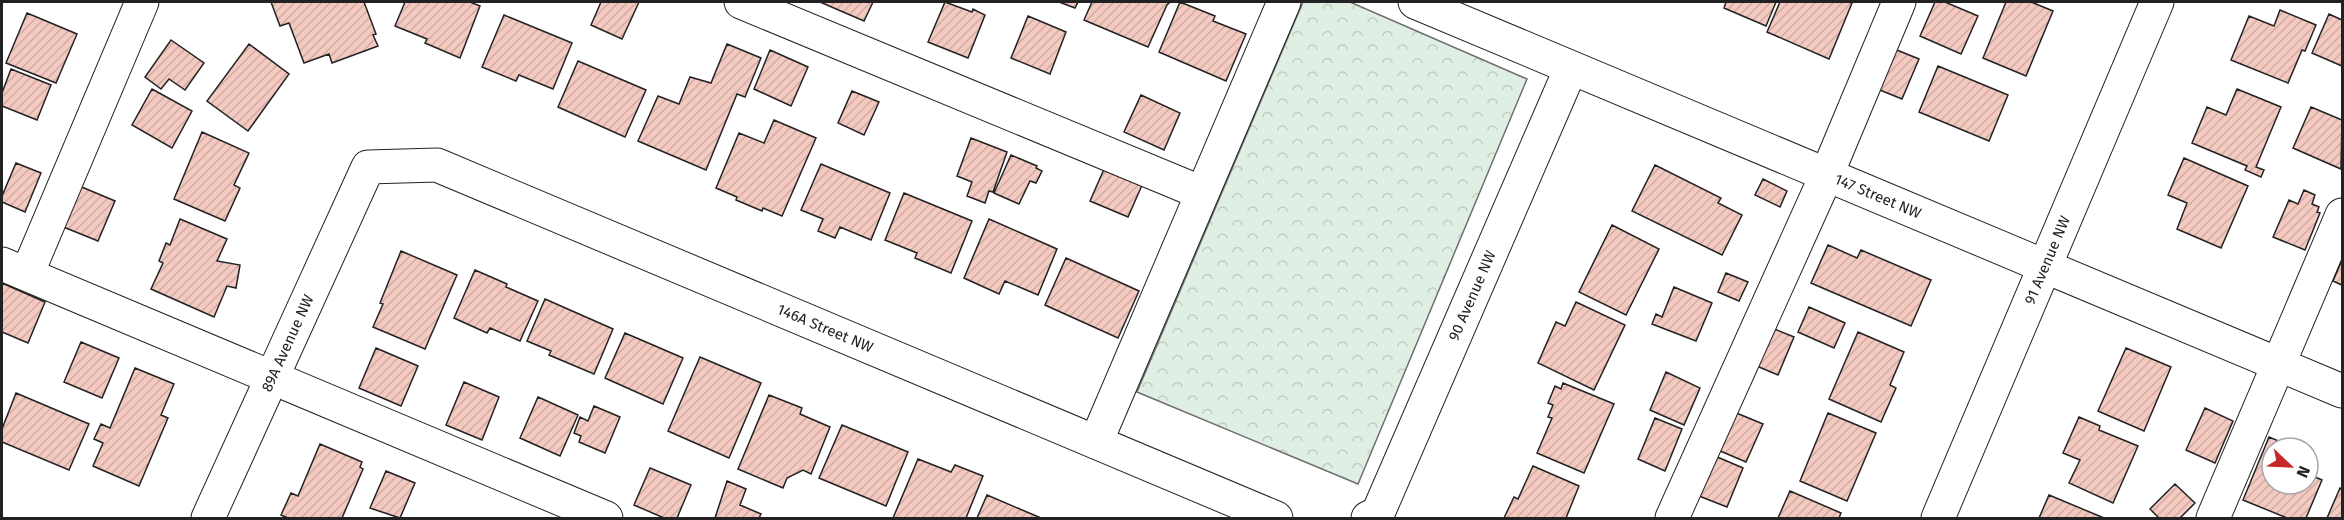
<svg xmlns="http://www.w3.org/2000/svg" width="2344" height="520" font-family="'Fira Sans',sans-serif">
	<style>
		.park { fill: url(#park-crowns); stroke: #6f6f6f; stroke-width: 1.5 }
		.building { fill: url(#building-hatch); stroke: #222; stroke-width: 1.5 }
		.lines { fill: none; stroke-linecap: round; stroke-linejoin: round }
		.minor-casing { stroke: #222; stroke-width: 35 }
		.minor { stroke: #fff; stroke-width: 33 }
		.labels { text-anchor: middle; stroke-width: 4.5; stroke-linejoin: round; paint-order: stroke }
		.street-label { font-size: 15px; fill: #222; stroke: #fff }
	</style>
	<defs>
		<pattern id="park-crowns" width="20" height="18" patternUnits="userSpaceOnUse" patternTransform="scale(1.5)"><rect width="20" height="18" fill="#e0efe3"/><path d="M2 6a3 3 0 1 1 6 0M12 15a3 3 0 1 1 6 0" fill="none" stroke="#c0cdc2"/></pattern>
		<pattern id="building-hatch" width="6" height="6" patternUnits="userSpaceOnUse" patternTransform="scale(1.5)"><rect width="6" height="6" fill="#f3c9c0"/><path d="M-1 1l2-2M0 6l6-6M5 7l2-2" fill="none" stroke="#d0aca5"/></pattern>
	</defs>
	<rect width="100%" height="100%" fill="#fff"/>
	<path class="park" d="M1303 2H1350L1527 79 1358 484 1137 392Z"/>
	<path class="building" d="M271 2H364L376 34 373 35 378 46 332 63 329 54 304 63 289 23 280 26Z
		M405 2H470L480 6 460 58 425 43 427 39 395 26Z
		M601 2H639L622 39 591 25Z
		M820 2H873L864 21Z
		M945 2 972 12 973 9 985 15 968 58 928 42Z
		M1059 2H1078L1075 8Z
		M1092 2H1170L1167 5 1148 47 1084 20Z
		M1180 2 1215 16 1213 21 1246 34 1226 81 1159 52Z
		M1726 2H1776L1766 26 1724 8Z
		M1780 2H1848L1852 3 1829 59 1767 32Z
		M1935 2H1945L1978 16 1961 54 1920 36Z
		M2006 2H2031L2053 11 2026 76 1983 58Z
		M2280 10 2316 25 2305 51 2302 50 2288 83 2231 60 2249 16 2274 26Z
		M27 13 77 34 56 83 6 63Z
		M2329 14 2342 20V66L2312 53Z
		M504 15 572 43 553 89 519 75 516 81 482 67Z
		M1028 16 1066 32 1050 74 1011 58Z
		M171 40 204 63 185 90 169 79 161 89 145 77Z
		M249 44 289 74 248 131 207 101Z
		M727 44 761 58 745 97 737 94 706 170 638 141 658 96 679 104 690 77 711 83Z
		M1887 46 1919 59 1902 99 1870 86Z
		M770 50 808 67 791 106 754 89Z
		M578 61 646 90 625 137 558 107Z
		M1938 66 2008 95 1989 141 1919 112Z
		M11 69 51 85 37 120 2 106V93Z
		M152 89 192 111 172 148 132 125Z
		M2237 89 2281 107 2256 167 2264 170 2261 177 2245 170 2247 166 2192 143 2207 107 2226 115Z
		M852 91 879 102 864 135 838 123Z
		M1141 95 1180 113 1164 150 1124 132Z
		M2311 107 2342 120 2341 169 2293 148Z
		M774 120 816 138 782 216 763 208 762 211 736 200 737 197 716 188 739 133 764 143Z
		M202 132 249 153 234 185 240 188 225 221 174 199Z
		M971 138 1007 152 993 192 989 191 985 203 967 196 972 182 957 176Z
		M1011 155 1037 166 1036 168 1042 171 1036 183 1030 181 1019 204 994 193Z
		M2184 158 2248 186 2221 248 2177 229 2187 203 2168 195Z
		M16 163 41 173 25 212 2 202V196Z
		M821 164 890 193 871 240 840 227 835 238 818 231 823 219 801 210Z
		M1655 165 1721 198 1718 203 1742 215 1722 255 1632 211Z
		M1105 167 1143 183 1128 217 1090 201Z
		M1763 179 1787 191 1780 207 1755 195Z
		M77 185 115 201 98 241 61 226Z
		M2304 190 2315 195 2312 204 2319 207 2317 212 2320 213 2305 250 2273 237 2289 200 2298 204Z
		M904 193 972 221 951 273 915 258 917 253 885 240Z
		M180 219 227 239 217 261 240 265 236 288 227 286 214 317 151 289 163 263 159 261 166 243 170 245Z
		M989 219 1057 249 1038 295 1005 281 999 294 964 278Z
		M1612 225 1659 249 1626 315 1579 292Z
		M1828 245 1857 258 1861 250 1931 280 1911 326 1811 283Z
		M401 251 457 275 425 349 373 327 383 304 380 303Z
		M1066 258 1139 291 1118 338 1045 305Z
		M2342 260V285L2333 281Z
		M475 270 507 284 506 287 538 301 520 341 490 328 487 333 454 318Z
		M1726 273 1748 282 1739 301 1718 292Z
		M2 283 45 302 28 343 2 332Z
		M1674 287 1712 303 1696 341 1652 324 1656 314 1662 317Z
		M545 299 613 329 594 374 549 355 551 351 527 341Z
		M1576 302 1625 325 1594 390 1538 363 1556 322 1565 326Z
		M1809 307 1845 323 1834 348 1798 332Z
		M1767 326 1794 337 1778 375 1752 364Z
		M1858 332 1904 352 1890 385 1896 388 1881 422 1829 399Z
		M625 333 683 358 663 404 605 378Z
		M81 342 119 358 102 398 64 382Z
		M376 348 418 366 401 406 359 388Z
		M2126 348 2171 367 2144 431 2098 411Z
		M700 357 761 383 729 458 668 431Z
		M135 368 174 384 161 415 168 418 139 486 93 466 103 443 94 439 101 424 110 428Z
		M1666 372 1700 388 1684 425 1650 410Z
		M464 382 499 397 482 440 446 425Z
		M1563 383 1614 404 1584 473 1537 453 1552 418 1548 417 1553 405 1548 403 1555 386 1561 389Z
		M16 393 89 424 69 470 2 442V429Z
		M769 395 802 408 800 414 830 427 811 474 803 470 787 478 783 488 738 469Z
		M538 397 578 415 560 456 520 438Z
		M594 406 620 417 605 453 579 442 581 436 574 433 580 417 588 421Z
		M2205 408 2233 421 2215 463 2186 450Z
		M1734 412 1763 424 1746 462 1718 450Z
		M1828 413 1876 433 1847 501 1800 481Z
		M2079 417 2100 426 2099 430 2138 446 2113 503 2069 483 2080 460 2063 453Z
		M1655 418 1682 429 1665 471 1638 459Z
		M842 425 908 452 886 506 819 478Z
		M2269 437 2295 448H2272V484H2308V474L2322 480 2306 518H2287L2243 500Z
		M320 444 362 462 360 467 363 469 342 518H288L281 515 291 493 298 496Z
		M1715 456 1743 468 1727 507 1699 496Z
		M918 459 951 472 955 465 983 476 966 518H893Z
		M1533 466 1579 486 1566 518H1504L1514 497 1518 499Z
		M650 468 691 485 677 518H664L634 505Z
		M386 471 415 483 400 518 370 508Z
		M727 481 746 489 740 505 761 514 759 518H715Z
		M2175 484 2195 503 2180 518H2159L2150 509Z
		M2340 488 2342 490V518H2327Z
		M1790 491 1841 513 1839 518H1778Z
		M987 495 1041 518H977Z
		M2049 495 2104 518H2039Z"/>
	<g class="lines">
		<defs>
			<g id="minor">
				<path d="M741 2 1202 193"/>
				<path id="s1" d="M1415 2 2342 391"/>
				<path d="M2 264 606 518"/>
				<path d="M27 274 142 2"/>
				<path d="M1096 442 1284 2"/>
				<path id="s2" d="M208 518 368 167 437 165 1276 518"/>
				<path id="s3" d="M1368 518 1378 513 1571 68"/>
				<path d="M1672 518 1827 174 1899 2"/>
				<path id="s4" d="M1938 518 2157 2"/>
				<path d="M2213 518 2342 215"/>
			</g>
		</defs>
		<use href="#minor" class="minor-casing"/>
		<use href="#minor" class="minor"/>
	</g>
	<g class="labels">
		<g class="street-label">
			<text dy="5" stroke="none"><textPath href="#s1" startOffset="502">147 Street NW</textPath></text>
			<text dy="5" stroke="none"><textPath href="#s4" startOffset="280">91 Avenue NW</textPath></text>
			<text dy="5" stroke="none"><textPath href="#s3" startOffset="248">90 Avenue NW</textPath></text>
			<text dy="5" stroke="none"><textPath href="#s2" startOffset="876">146A Street NW</textPath></text>
			<text dy="5" stroke="none"><textPath href="#s2" startOffset="192">89A Avenue NW</textPath></text>
		</g>
	</g>
	<rect width="2344" height="520" fill="none" stroke="#222222" stroke-width="6"/>
	<g transform="translate(2290 466) rotate(113)"><circle r="28" fill="#ffffff" stroke="#a7a7a7" stroke-width="1.5"/>
	<path d="M0-4.5L10 22L0 15L-10 22Z" fill="#c62828"/>
	<text y="-9" font-size="16" font-weight="bold" text-anchor="middle" fill="#222222">N</text>
	</g>
</svg>
